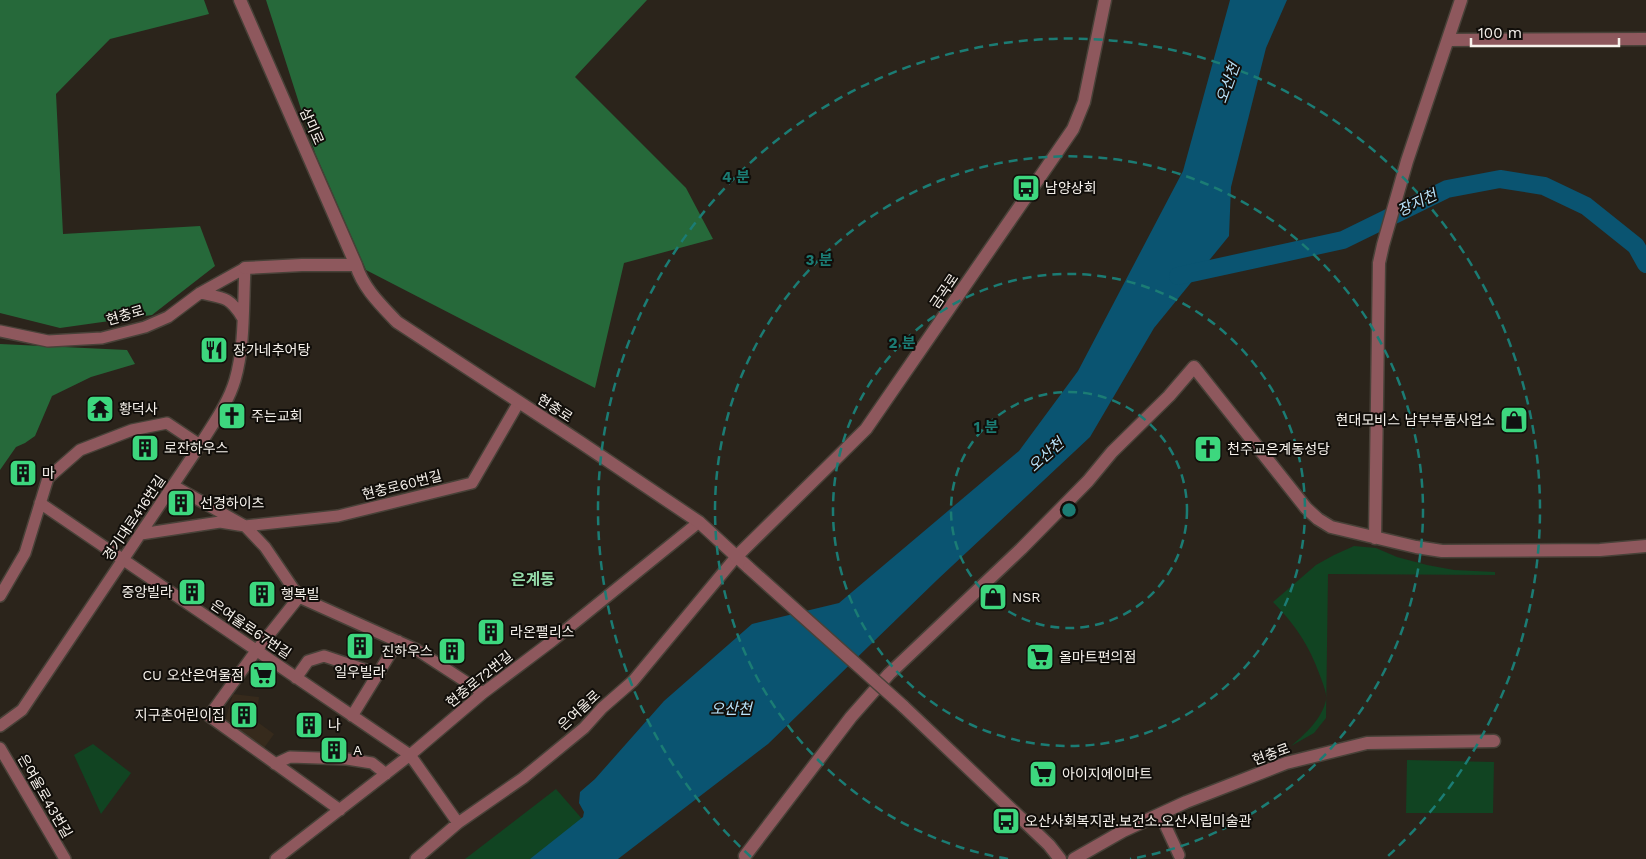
<svg xmlns="http://www.w3.org/2000/svg" width="1646" height="859" font-family="'Work Sans','Noto Sans KR',sans-serif">
	<style>
		.built { fill: #362a1c }
		.green { fill: #142 }
		.forest { fill: #26693a }
		.water { fill: #0a5471 }
		.lines { fill: none; stroke-linecap: round; stroke-linejoin: round }
		.river { stroke: #0a5471; stroke-width: 18 }
		.minor-casing { stroke: #484138; stroke-width: 14 }
		.tertiary-casing { stroke: #484138; stroke-width: 15 }
		.minor { stroke: #8e585d; stroke-width: 11 }
		.tertiary { stroke: #8e585d; stroke-width: 12 }
		.tertiary-bridge-casing { stroke: #484138; stroke-width: 15; stroke-linecap: butt }
		.tertiary-bridge { stroke: #8e585d; stroke-width: 12 }
		.ring { fill: none; stroke: #1b7c74; stroke-width: 2.5; stroke-dasharray: 9 6 }
		.labels { text-anchor: middle; stroke-width: 4; stroke-linejoin: round; paint-order: stroke }
		.street-label { font-size: 14px; fill: #f7f2ec; stroke: #110e0a }
		.poi-label { font-size: 14px; fill: #f7f2ec; stroke: #110e0a; text-anchor: start }
		.water-label { font-size: 15px; font-style: italic; fill: #bae3fa; stroke: #110e0a }
		.quarter-label { font-size: 16px; font-weight: bold; fill: #96dcaa; stroke: #110e0a }
		.centre { fill: #1b7c74; stroke: #110e0a; stroke-width: 2.5 }
		.ring-label { font-size: 15px; text-anchor: middle; font-weight: bold; fill: #1b7c74; stroke: #110e0a; stroke-width: 4; stroke-linejoin: round; paint-order: stroke }
	</style>
	<rect width="100%" height="100%" fill="#2b241b"/>
	<path class="built" d="M233 694 259 697 256 721 274 734 262 751 224 725Z"/>
	<path class="green" d="M1354 546 1376 548 1397 557 1427 565 1454 570 1495 572V575L1328 574 1326 718 1314 733 1291 746C1305 734 1322 719 1326 700 1327 694 1324 687 1322 681 1310 647 1298 628 1273 602L1316 565 1334 555Z
		M93 744 131 773 101 814 74 755Z
		M1407 760 1494 762 1493 813H1406Z
		M556 789 617 859H465Z"/>
	<path class="forest" d="M0 0H204L209 14 110 39 56 94 63 234 200 226 215 266 152 315 60 328 0 313Z
		M266 0H647L575 77 686 188 713 239 624 263 595 388 366 270 315 153Z
		M0 344 127 350 135 364 91 377 52 396 35 436 25 443 16 447 0 470Z"/>
	<path class="water" d="M1230 0H1287L1266 48 1231 187 1229 236 1154 328 1090 437 937 580 768 744 618 859H530L583 817 584 812 579 803 580 792 595 779 664 701 752 624 839 603 1019 451 1078 371 1183 171Z"/>
	<g class="lines">
		<path class="river" d="M1178 276 1343 240 1447 189 1500 179 1544 186 1586 206 1636 246 1646 264"/>
		<defs>
			<path id="minor" d="M200 293C223 298 229 296 242 317
				M0 331 48 341 102 338 145 327 168 317 200 293 245 268
				M200 445C212 425 228 404 235 380 245 346 243 304 245 268
				M174 486 245 526 338 516 472 483 519 402
				M40 503 410 755 458 823
				M141 534 220 522 245 526 265 547 299 597 417 650 483 693
				M0 596 25 553 48 478 80 450 132 430 167 423 200 445 22 710 0 726
				M299 597 256 651 209 716 340 810
				M296 678 308 661 324 656 378 674
				M352 716 398 641
				M0 748 65 859
				M275 764 290 757 347 759 372 763 386 774
				M1160 814 1179 855
				M276 859 410 755 483 693 552 641 699 522
				M416 859 458 823 523 778 584 728 602 708 633 681 736 557"/>
			<path id="tertiary" d="M240 0 356 265C363 288 381 305 397 322L580 442 699 522 749 568
				M1448 40 1646 39
				M245 268 302 265H356
				M1375 538 1379 263 1383 245 1407 161 1461 0
				M736 557 866 429 1073 129 1084 102 1105 0
				M903 706 1049 845 1060 859
				M745 856 851 717 889 674 1021 549 1088 481 1112 452 1169 396 1194 367 1306 508 1318 519 1331 527 1416 547 1442 551 1600 550 1646 546
				M1074 859 1123 831 1186 802 1286 763 1367 743 1494 741"/>
		</defs>
		<use href="#minor" class="minor-casing"/>
		<use href="#tertiary" class="tertiary-casing"/>
		<use href="#minor" class="minor"/>
		<use href="#tertiary" class="tertiary"/>
		<defs>
			<path id="tertiary-bridge" d="M749 568 903 706"/>
		</defs>
		<use href="#tertiary-bridge" class="tertiary-bridge-casing"/>
		<use href="#tertiary-bridge" class="tertiary-bridge"/>
	</g>
	<g class="ring">
		<circle cx="1069" cy="510" r="118"/>
		<circle cx="1069" cy="510" r="236"/>
		<path d="M1008 859A354 354 0 1 1 1130 859"/>
		<path d="M751 857A471 471 0 1 1 1387 857"/>
	</g>
	<defs>
		<symbol id="bus-square" viewBox="-11 -11 22 22"><rect x="-9" y="-9" width="18" height="18" rx="4" fill="#3dd77e" stroke="#110e0a"/><path d="M-5-6H5V4H4V6H2V4H-2V6H-4V4H-5ZM-3.5-4V0h7V-4ZM-3.5 1.2v1.5H-2V1.2ZM2 1.2v1.5H3.5V1.2Z" fill="#111"/></symbol>
		<symbol id="restaurant-square" viewBox="-11 -11 22 22"><rect x="-9" y="-9" width="18" height="18" rx="4" fill="#3dd77e" stroke="#110e0a"/><path d="M-5-6h1v4h1v-4h1v4h1v-4h1v5L-1.5 .5V6h-2V.5L-5-1ZM5-6V6H3V1.5H1.5Q1.5-4 5-6Z" fill="#111"/></symbol>
		<symbol id="temple-square" viewBox="-11 -11 22 22"><rect x="-9" y="-9" width="18" height="18" rx="4" fill="#3dd77e" stroke="#110e0a"/><path d="M0-6L5-2H3V0L6.5 2.5H4V6H1.5V3h-3V6H-4V2.5H-6.5L-3 0V-2H-5Z" fill="#111"/></symbol>
		<symbol id="church-square" viewBox="-11 -11 22 22"><rect x="-9" y="-9" width="18" height="18" rx="4" fill="#3dd77e" stroke="#110e0a"/><path d="M-1.2-6h2.4v3.5h3.3v2.4h-3.3V6h-2.4V-.1h-3.3v-2.4h3.3Z" fill="#111"/></symbol>
		<symbol id="shop-square" viewBox="-11 -11 22 22"><rect x="-9" y="-9" width="18" height="18" rx="4" fill="#3dd77e" stroke="#110e0a"/><path d="M-5-2.5h2.3a2.7 3.5 0 0 1 5.4 0H5L5.5 6h-11ZM-1.5-2.5h3a1.5 2.3 0 0 0-3 0Z" fill="#111"/></symbol>
		<symbol id="building-square" viewBox="-11 -11 22 22"><rect x="-9" y="-9" width="18" height="18" rx="4" fill="#3dd77e" stroke="#110e0a"/><path d="M-4-6H4V6H1V3H-1V6H-4ZM-2.5-4.3h1.7v1.8h-1.7ZM.8-4.3h1.7v1.8H.8ZM-2.5-1h1.7V.8h-1.7ZM.8-1h1.7V.8H.8Z" fill="#111"/></symbol>
		<symbol id="supermarket-square" viewBox="-11 -11 22 22"><rect x="-9" y="-9" width="18" height="18" rx="4" fill="#3dd77e" stroke="#110e0a"/><path d="M-6-5.5h2.5l.6 2H6L4.5 2H-2.5L-4.4-4H-6ZM-1.5 3.2a1.3 1.3 0 1 0 .1 0ZM3 3.2a1.3 1.3 0 1 0 .1 0Z" fill="#111"/></symbol>
	</defs>
	<g fill-rule="evenodd">
		<use href="#bus-square" x="1010" y="172" width="32" height="32"/>
		<use href="#restaurant-square" x="198" y="334" width="32" height="32"/>
		<use href="#temple-square" x="84" y="393" width="32" height="32"/>
		<use href="#church-square" x="216" y="400" width="32" height="32"/>
		<use href="#shop-square" x="1498" y="404" width="32" height="32"/>
		<use href="#building-square" x="129" y="432" width="32" height="32"/>
		<use href="#church-square" x="1192" y="433" width="32" height="32"/>
		<use href="#building-square" x="7" y="457" width="32" height="32"/>
		<use href="#building-square" x="165" y="487" width="32" height="32"/>
		<use href="#building-square" x="176" y="576" width="32" height="32"/>
		<use href="#building-square" x="246" y="578" width="32" height="32"/>
		<use href="#shop-square" x="977" y="581" width="32" height="32"/>
		<use href="#building-square" x="475" y="616" width="32" height="32"/>
		<use href="#building-square" x="344" y="630" width="32" height="32"/>
		<use href="#building-square" x="436" y="635" width="32" height="32"/>
		<use href="#supermarket-square" x="1024" y="641" width="32" height="32"/>
		<use href="#supermarket-square" x="247" y="659" width="32" height="32"/>
		<use href="#building-square" x="228" y="699" width="32" height="32"/>
		<use href="#building-square" x="293" y="709" width="32" height="32"/>
		<use href="#building-square" x="318" y="734" width="32" height="32"/>
		<use href="#supermarket-square" x="1027" y="758" width="32" height="32"/>
		<use href="#bus-square" x="990" y="805" width="32" height="32"/>
	</g>
	<g class="labels">
		<g class="street-label">
			<text transform="translate(312 126) rotate(66)" y="5">삼미로</text>
			<text transform="translate(944 291) rotate(-56)" y="5">금곡로</text>
			<text transform="translate(125 315) rotate(-16)" y="5">현충로</text>
			<text transform="translate(555 408) rotate(33)" y="5">현충로</text>
			<text transform="translate(402 485) rotate(-14)" y="5">현충로60번길</text>
			<text transform="translate(134 518) rotate(-56)" y="5">경기대로416번길</text>
			<text transform="translate(251 629) rotate(34)" y="5">은여울로67번길</text>
			<text transform="translate(479 679) rotate(-39)" y="5">현충로72번길</text>
			<text transform="translate(579 710) rotate(-43)" y="5">은여울로</text>
			<text transform="translate(1271 754) rotate(-20)" y="5">현충로</text>
			<text transform="translate(45 796) rotate(60)" y="5">은여울로43번길</text>
		</g>
		<g class="poi-label">
			<text x="1045" y="193">남양상회</text>
			<text x="233" y="355">장가네추어탕</text>
			<text x="119" y="414">황덕사</text>
			<text x="251" y="421">주는교회</text>
			<text x="1495" y="425" text-anchor="end">현대모비스 남부부품사업소</text>
			<text x="164" y="453">로잔하우스</text>
			<text x="1227" y="454">천주교은계동성당</text>
			<text x="42" y="478">마</text>
			<text x="200" y="508">선경하이츠</text>
			<text x="173" y="597" text-anchor="end">중앙빌라</text>
			<text x="281" y="599">행복빌</text>
			<text x="1012" y="602">NSR</text>
			<text x="510" y="637">라온팰리스</text>
			<text x="433" y="656" text-anchor="end">진하우스</text>
			<text x="1059" y="662">올마트편의점</text>
			<text x="360" y="677" text-anchor="middle">일우빌라</text>
			<text x="244" y="680" text-anchor="end">CU 오산은여울점</text>
			<text x="225" y="720" text-anchor="end">지구촌어린이집</text>
			<text x="328" y="730">나</text>
			<text x="353" y="755">A</text>
			<text x="1062" y="779">아이지에이마트</text>
			<text x="1025" y="826">오산사회복지관.보건소.오산시립미술관</text>
		</g>
		<g class="water-label">
			<text transform="translate(1228 83) rotate(-70)" y="5">오산천</text>
			<text transform="translate(1417 203) rotate(-26)" y="5">장지천</text>
			<text transform="translate(1046 455) rotate(-42)" y="5">오산천</text>
			<text x="731" y="714">오산천</text>
		</g>
		<g class="quarter-label">
			<text x="533" y="585">은계동</text>
		</g>
	</g>
	<circle cx="1069" cy="510" r="8" class="centre"/>
	<g class="ring-label">
		<text x="736" y="182">4 분</text>
		<text x="819" y="265">3 분</text>
		<text x="902" y="348">2 분</text>
		<text x="986" y="432">1 분</text>
	</g>
	<path d="M1471 38v8h148v-8" fill="none" stroke="#f7f2ec" stroke-width="2.5"/>
	<text x="1478" y="38" font-size="15" fill="#f7f2ec" stroke="#110e0a" stroke-width="4" paint-order="stroke">100 m</text>
</svg>
